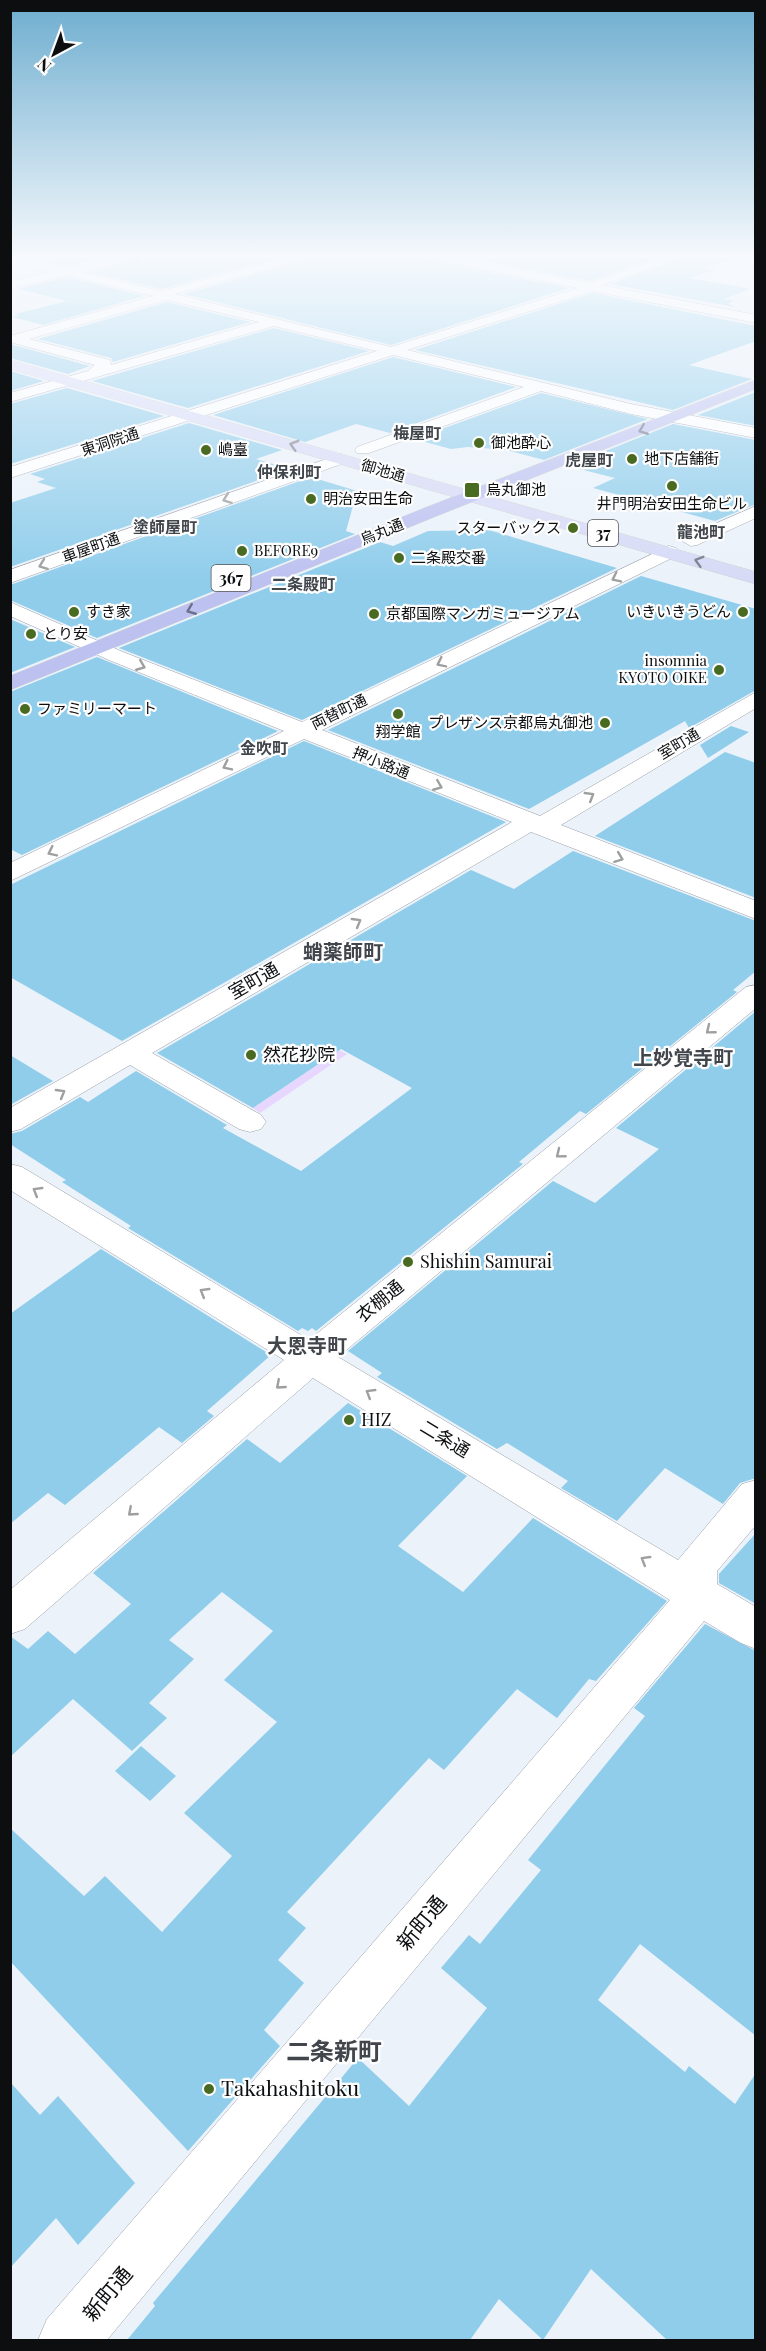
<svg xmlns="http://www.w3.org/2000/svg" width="766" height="2351" font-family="'Playfair Display','Noto Sans JP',serif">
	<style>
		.green { fill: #e7d6fe }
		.building { fill: #8fcdeb }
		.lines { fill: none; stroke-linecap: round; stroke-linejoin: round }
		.minor-tunnel { stroke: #cad0d7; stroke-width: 13; stroke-dasharray: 13 7; stroke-linecap: butt }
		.minor-casing { stroke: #999fa7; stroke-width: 1 }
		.major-casing { stroke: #cecfcf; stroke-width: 1 }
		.highway-casing { stroke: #cecfcf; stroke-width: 1 }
		.minor { fill: #fff; fill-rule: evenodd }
		.major { fill: #d7daf6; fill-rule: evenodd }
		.highway { fill: #bcc1f0; fill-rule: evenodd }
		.oneway { stroke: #6d708b }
		.oneway2 { stroke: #7c7e8e }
		.oneway3 { stroke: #9e9f9f }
		.poi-dot { fill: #496a21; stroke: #fefefe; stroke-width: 2 }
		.labels { text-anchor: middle; stroke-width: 4.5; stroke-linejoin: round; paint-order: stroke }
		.far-street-label { font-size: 15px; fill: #0c0e10; stroke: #fefefe }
		.far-poi-label { font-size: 15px; fill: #0c0e10; stroke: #fefefe; text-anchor: start }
		.far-neighbourhood-label { font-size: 16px; font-weight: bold; fill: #41464d; stroke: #fefefe }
		.shield { fill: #fefefe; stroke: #555657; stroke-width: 1.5 }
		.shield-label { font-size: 16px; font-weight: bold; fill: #0c0e10 }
		.street-label { font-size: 18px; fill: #0c0e10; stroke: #fefefe }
		.poi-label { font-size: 18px; fill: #0c0e10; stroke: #fefefe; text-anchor: start }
		.neighbourhood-label { font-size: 20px; font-weight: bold; fill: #41464d; stroke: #fefefe }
		.near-street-label { font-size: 21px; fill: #0c0e10; stroke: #fefefe }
		.near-poi-label { font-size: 21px; fill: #0c0e10; stroke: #fefefe; text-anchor: start }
		.near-neighbourhood-label { font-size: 24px; font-weight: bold; fill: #41464d; stroke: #fefefe }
	</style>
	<rect width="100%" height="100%" fill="#ebf2fa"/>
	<path class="green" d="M319 1040 347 1054 260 1113 253 1108 322 1062Z"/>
	<path class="building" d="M81 254H117L66 266 48 261Z
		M149 254H296L161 289 90 272Z
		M326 254H417L425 259 569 288 391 345 184 294Z
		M453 254H668L589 281Z
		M695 254H726L727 261 704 268 715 270 690 278 750 289 724 299 735 301 728 303 735 307 610 284Z
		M66 277 144 296 43 325 13 317 20 315 15 314 67 301 19 289Z
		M593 293 756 326V341L689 365 752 379 673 410 415 350Z
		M167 302 250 322 113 362 111 358 38 339Z
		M274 328 369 351 188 408 92 381Z
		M10 344 90 366 68 374 10 358Z
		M393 357 516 387 390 433 356 424 305 442 213 415Z
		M10 371 44 381 10 391Z
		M67 388 164 416 10 464V404Z
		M756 392V426L698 415Z
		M541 393 648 419 544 460 506 450 468 447 451 449 414 439Z
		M189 423 282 450 256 459 290 469 10 567V503L56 488 37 482 45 479 30 474Z
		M673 424 756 440V504L715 521 593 488 615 478 568 466Z
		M311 477 357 491 346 531 355 534 97 638 10 600V585Z
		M489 530 617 568 302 720 119 648 380 542 393 546 428 531Z
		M641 576 756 609V690L689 728 685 721 529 809 328 730Z
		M10 619 75 647 10 673Z
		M97 657 278 731 22 855 10 849V692Z
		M731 726 749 732 708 758 700 745Z
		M304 741 506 822 122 1041 10 977V885Z
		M725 752 756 763V898L595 836Z
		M573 851 756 921V971L733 990 737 992 586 1114 580 1111 519 1162 523 1164 316 1331 312 1328 308 1331 302 1328 298 1331 128 1228 131 1226 62 1182 66 1180 10 1144V1134L22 1131 80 1097 88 1102 136 1071 227 1125 223 1128 301 1171 412 1088 341 1049 253 1108 157 1053 471 870 514 889Z
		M756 1011V1478L740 1483 723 1504 665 1468 617 1521 561 1488 568 1481 507 1443 497 1449 377 1377 382 1373 348 1351 553 1181 595 1203 659 1149 616 1128Z
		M10 1055 53 1081 10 1105Z
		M101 1249 271 1355 207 1411 214 1416 182 1443 159 1427 65 1505 48 1493 10 1524V1314Z
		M348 1403 467 1476 398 1546 463 1592 533 1518 667 1601 596 1681 589 1679 557 1718 517 1689 444 1770 429 1758 287 1912 306 1928 278 1960 304 1983 264 2030 280 2046 188 2151 10 1961V1828L84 1896 105 1876 162 1932 232 1856 184 1813 277 1722 224 1680 273 1631 222 1592 169 1640 194 1659 149 1703 167 1718 132 1751 73 1699 10 1757V1636L28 1649 48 1631 75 1654 131 1604 93 1573 247 1439 280 1463Z
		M756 1533V1604L719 1583V1574Z
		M705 1624 756 1651V2036L640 1944 598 2000 685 2072 689 2066 735 2104 756 2073V2340H667L591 2269 543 2340 499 2299 470 2340H127L155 2306 153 2303 358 2058 409 2106 487 2008 441 1968 469 1935 480 1944 541 1870 528 1860 645 1716 634 1708Z
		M141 1746 176 1776 150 1801 115 1771Z
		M10 2082 40 2115 58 2096 135 2183 78 2245 56 2218 10 2268Z"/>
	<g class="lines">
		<path class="minor-tunnel" d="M140 260 146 259"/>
		<defs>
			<path id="minor" d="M127 254H147L81 272 161 291 305 254H324L175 294 391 347 578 288 425 257 419 254H442L589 283 675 254H693L601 285 756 315V323L593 291 407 350 631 404 756 428V438L631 414 541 391 369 453H357L355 450 357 447 524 387 393 355 10 478V467L377 351 274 326 10 402V393L88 371 95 365 10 342V336L153 296 66 275 10 289V281L51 272 10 262V255L66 268ZM167 300 259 322 111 365 110 360 29 339Z
				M341 454 347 456 349 459 347 462 10 583V570Z
				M756 506V518L697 545 691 546 682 541 685 537Z
				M669 546 676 548 678 552 676 556 322 730 540 816 756 692V708L561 825 756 901V919L531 832 152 1053 261 1115 266 1122 261 1129 250 1132 239 1129 130 1065 21 1129 10 1132V1108L512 822 304 739 10 881V863L284 731 109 660 10 616V602L123 652 302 722Z
				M756 985V1008L338 1357 678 1560 742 1484 756 1480V1525L717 1571V1584L756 1607V1649L741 1643 704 1621 107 2340H38L47 2319 670 1600 313 1378 25 1629 10 1634V1590L284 1360 10 1190V1164L22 1167 309 1340 746 987Z"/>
			<path id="major" d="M10 360 756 572V584L10 369Z"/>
			<path id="highway" d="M756 380V389L439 515 10 690V676L427 507Z"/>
		</defs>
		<use href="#minor" class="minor-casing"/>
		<use href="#major" class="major-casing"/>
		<use href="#highway" class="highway-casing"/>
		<use href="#minor" class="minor"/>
		<use href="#major" class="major"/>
		<use href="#highway" class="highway"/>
	</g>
	<defs><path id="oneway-chevron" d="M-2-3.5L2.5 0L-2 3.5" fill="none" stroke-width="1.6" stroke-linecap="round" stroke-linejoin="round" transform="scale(1.5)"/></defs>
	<g class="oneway">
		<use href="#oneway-chevron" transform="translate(643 430) rotate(158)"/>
		<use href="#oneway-chevron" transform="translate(191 610) rotate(158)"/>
	</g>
	<g class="oneway2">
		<use href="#oneway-chevron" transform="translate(294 445) rotate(-164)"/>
		<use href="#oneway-chevron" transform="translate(699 561) rotate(-164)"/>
	</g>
	<g class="oneway3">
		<use href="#oneway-chevron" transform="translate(227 499) rotate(160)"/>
		<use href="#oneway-chevron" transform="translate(43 565) rotate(160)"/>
		<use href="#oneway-chevron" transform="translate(616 578) rotate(154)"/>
		<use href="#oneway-chevron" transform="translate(441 663) rotate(154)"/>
		<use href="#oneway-chevron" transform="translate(141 666) rotate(22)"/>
		<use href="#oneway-chevron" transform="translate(227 766) rotate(154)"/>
		<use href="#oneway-chevron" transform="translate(438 786) rotate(22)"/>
		<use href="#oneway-chevron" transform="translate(590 796) rotate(-31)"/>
		<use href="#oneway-chevron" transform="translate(52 852) rotate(154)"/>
		<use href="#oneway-chevron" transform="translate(619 858) rotate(21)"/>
		<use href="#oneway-chevron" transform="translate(357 922) rotate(-30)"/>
		<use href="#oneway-chevron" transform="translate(710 1030) rotate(141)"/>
		<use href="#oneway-chevron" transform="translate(61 1093) rotate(-30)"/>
		<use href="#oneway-chevron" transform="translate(560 1154) rotate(141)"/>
		<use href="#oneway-chevron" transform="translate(37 1191) rotate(-149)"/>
		<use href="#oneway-chevron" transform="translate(204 1292) rotate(-149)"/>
		<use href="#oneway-chevron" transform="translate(280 1385) rotate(139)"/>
		<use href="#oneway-chevron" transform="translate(370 1393) rotate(-149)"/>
		<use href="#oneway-chevron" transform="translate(132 1512) rotate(139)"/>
		<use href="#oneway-chevron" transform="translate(645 1560) rotate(-149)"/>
	</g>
	<linearGradient id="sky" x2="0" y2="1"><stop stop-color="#6dadcf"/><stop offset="0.44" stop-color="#f6f9fd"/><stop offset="1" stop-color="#f6f9fd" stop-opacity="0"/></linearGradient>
	<rect width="766" height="583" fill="url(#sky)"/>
	<g class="poi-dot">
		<circle cx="479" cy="443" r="6"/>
		<circle cx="206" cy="450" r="6"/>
		<circle cx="632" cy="459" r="6"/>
		<circle cx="672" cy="486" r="6"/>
		<rect x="464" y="482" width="16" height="16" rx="3"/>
		<circle cx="311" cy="499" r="6"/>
		<circle cx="573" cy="528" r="6"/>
		<circle cx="242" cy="551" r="6"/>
		<circle cx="399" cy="558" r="6"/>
		<circle cx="74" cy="612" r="6"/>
		<circle cx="743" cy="612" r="6"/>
		<circle cx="374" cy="614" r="6"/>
		<circle cx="31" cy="634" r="6"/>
		<circle cx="719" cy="670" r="6"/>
		<circle cx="25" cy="709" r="6"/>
		<circle cx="398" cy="714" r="6"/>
		<circle cx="605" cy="723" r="6"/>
		<circle cx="251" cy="1055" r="6"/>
		<circle cx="408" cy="1262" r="6"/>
		<circle cx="349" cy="1420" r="6"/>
		<circle cx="209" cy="2089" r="6"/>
	</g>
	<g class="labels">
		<g class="far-street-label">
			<text transform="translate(110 442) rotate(-18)" y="5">東洞院通</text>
			<text transform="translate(383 471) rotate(16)" y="5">御池通</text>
			<text transform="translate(382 532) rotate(-22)" y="5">烏丸通</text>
			<text transform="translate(91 548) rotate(-20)" y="5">車屋町通</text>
			<text transform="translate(339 712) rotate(-26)" y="5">両替町通</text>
			<text transform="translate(679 744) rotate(-31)" y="5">室町通</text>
			<text transform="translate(381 763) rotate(22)" y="5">押小路通</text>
		</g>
		<g class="far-poi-label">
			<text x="491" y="448">御池酔心</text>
			<text x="218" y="455">嶋臺</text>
			<text x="644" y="464">地下店舗街</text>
			<text x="486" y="495">烏丸御池</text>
			<text x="323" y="504">明治安田生命</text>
			<text x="672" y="509" text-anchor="middle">井門明治安田生命ビル</text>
			<text x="561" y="533" text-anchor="end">スターバックス</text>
			<text x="254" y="556">BEFORE9</text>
			<text x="411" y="563">二条殿交番</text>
			<text x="86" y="617">すき家</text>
			<text x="731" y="617" text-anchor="end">いきいきうどん</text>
			<text x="386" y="619">京都国際マンガミュージアム</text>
			<text x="43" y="639">とり安</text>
			<text x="707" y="666" text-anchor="end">insomnia<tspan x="707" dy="17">KYOTO OIKE</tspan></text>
			<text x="37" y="714">ファミリーマート</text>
			<text x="593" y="728" text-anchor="end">プレザンス京都烏丸御池</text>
			<text x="398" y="737" text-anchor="middle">翔学館</text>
		</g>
		<g class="far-neighbourhood-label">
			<text x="417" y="439">梅屋町</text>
			<text x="589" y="466">虎屋町</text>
			<text x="289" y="478">仲保利町</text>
			<text x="165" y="533">塗師屋町</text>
			<text x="701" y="538">龍池町</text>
			<text x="303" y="590">二条殿町</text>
			<text x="264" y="754">金吹町</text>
		</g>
		<g class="shield">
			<rect x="588" y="520" width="30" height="26" rx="4.5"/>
			<rect x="211.5" y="565" width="39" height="26" rx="4.5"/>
		</g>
		<g class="shield-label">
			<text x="603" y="539">37</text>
			<text x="231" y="584">367</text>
		</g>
		<g class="street-label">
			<text transform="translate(254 981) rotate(-30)" y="6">室町通</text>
			<text transform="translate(380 1301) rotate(-39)" y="6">衣棚通</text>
			<text transform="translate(445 1439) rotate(31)" y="6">二条通</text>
		</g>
		<g class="poi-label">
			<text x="263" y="1061">然花抄院</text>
			<text x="420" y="1268">Shishin Samurai</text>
			<text x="361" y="1426">HIZ</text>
		</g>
		<g class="neighbourhood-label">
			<text x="343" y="959">蛸薬師町</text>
			<text x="683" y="1065">上妙覚寺町</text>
			<text x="307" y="1353">大恩寺町</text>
		</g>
		<g class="near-street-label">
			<text transform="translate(422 1923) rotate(-50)" y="7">新町通</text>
			<text transform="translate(108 2294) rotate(-50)" y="7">新町通</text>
		</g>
		<g class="near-poi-label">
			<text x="221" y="2096">Takahashitoku</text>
		</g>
		<g class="near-neighbourhood-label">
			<text x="334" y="2060">二条新町</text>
		</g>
	</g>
	<rect width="766" height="2351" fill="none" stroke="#0c0e10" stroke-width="24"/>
	<g transform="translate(54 54) rotate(221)" stroke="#fefefe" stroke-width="4.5" paint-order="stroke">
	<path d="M0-4.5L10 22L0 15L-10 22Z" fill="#0c0e10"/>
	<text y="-9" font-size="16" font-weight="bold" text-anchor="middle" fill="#0c0e10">N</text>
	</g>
</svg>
